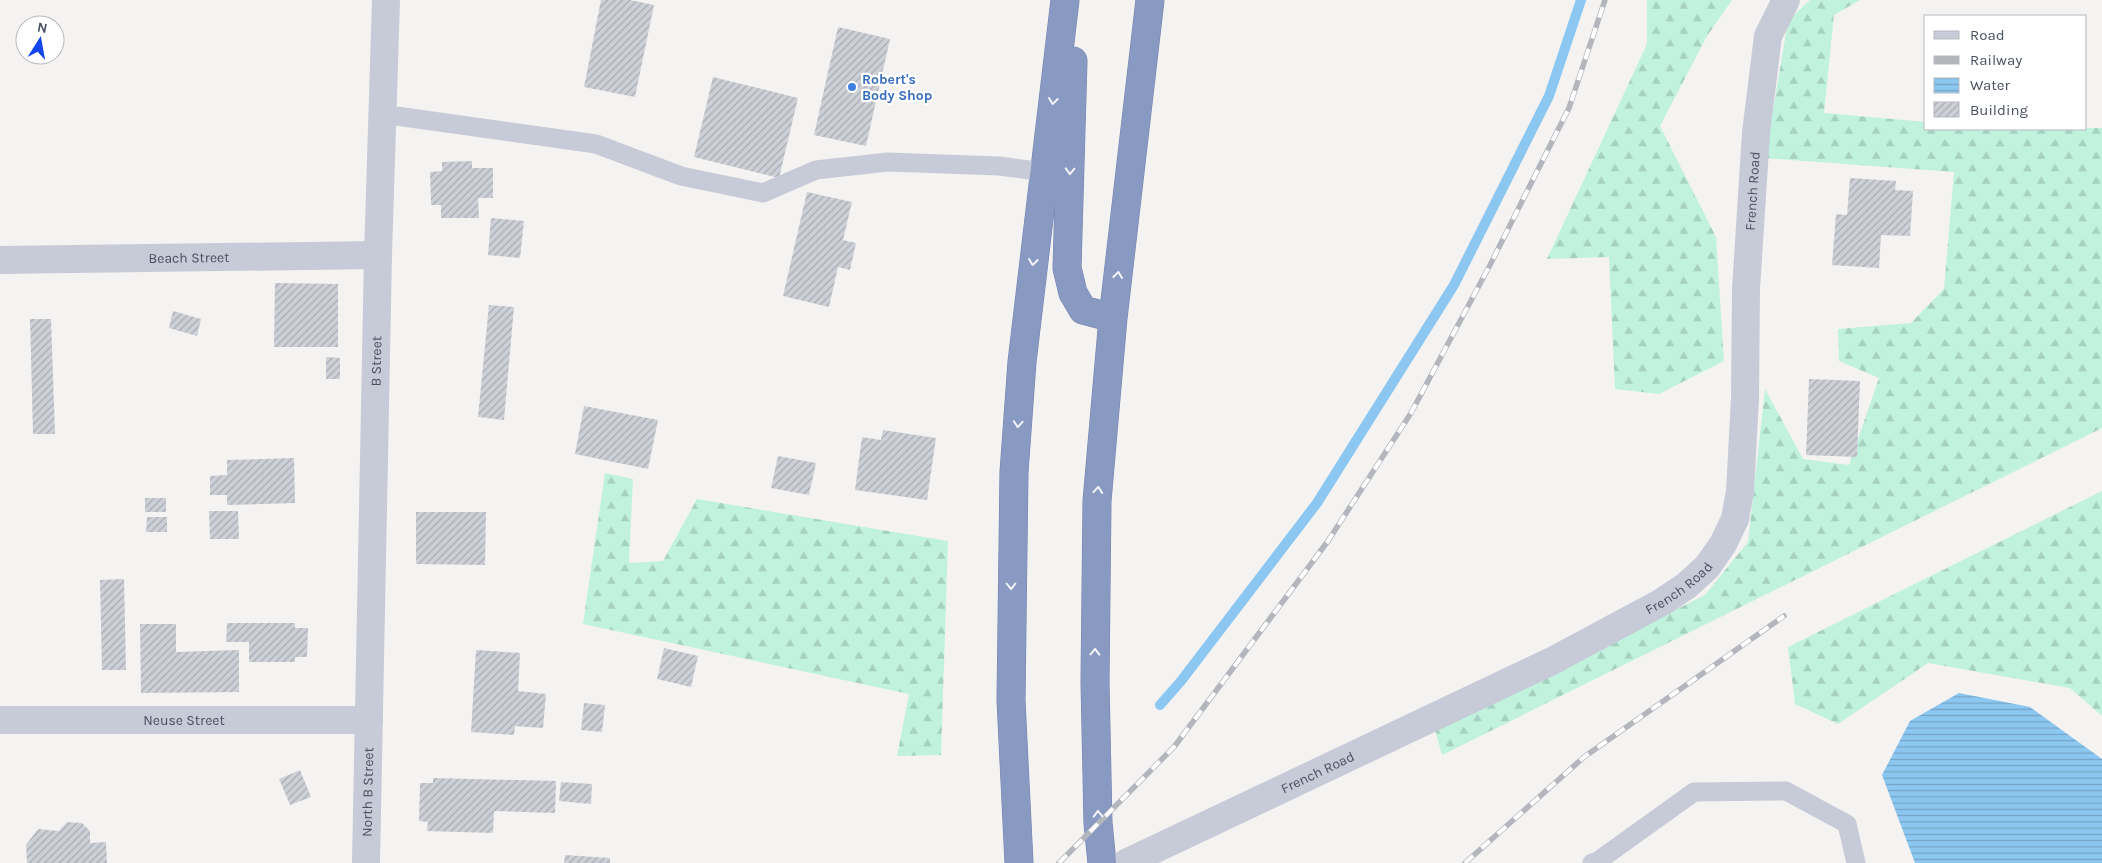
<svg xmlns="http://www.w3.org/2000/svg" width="2102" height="863" font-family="Karla,sans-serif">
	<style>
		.forest { fill: url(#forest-firs) }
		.water { fill: url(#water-rules) }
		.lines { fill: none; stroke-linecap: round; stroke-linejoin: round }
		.stream { stroke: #8cc7f1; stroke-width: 10 }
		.building { fill: url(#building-hatch) }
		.highway-casing { stroke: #7383ae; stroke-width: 29 }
		.lane { stroke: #c6cbd7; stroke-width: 19 }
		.street { stroke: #c6cbd7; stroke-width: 28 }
		.highway { stroke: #8899c2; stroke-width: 28 }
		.rail-casing { stroke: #b4b6bd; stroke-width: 5.5 }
		.rail { stroke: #fff; stroke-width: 4; stroke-dasharray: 11; stroke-linecap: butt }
		.oneway { stroke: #f3f5f9 }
		.shop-dot { fill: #3f7fe0; stroke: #fff; stroke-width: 2 }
		.labels { text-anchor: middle; stroke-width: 4.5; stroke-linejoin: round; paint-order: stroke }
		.shop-label { font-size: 14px; font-weight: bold; fill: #366cbe; stroke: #fff; text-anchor: start }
		.street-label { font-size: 14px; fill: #495061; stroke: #fff }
	</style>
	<defs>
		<pattern id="forest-firs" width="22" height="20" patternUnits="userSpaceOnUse" patternTransform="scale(1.25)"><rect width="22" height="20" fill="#c0f2de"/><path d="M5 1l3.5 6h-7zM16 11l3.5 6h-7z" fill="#a6d1c1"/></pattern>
		<pattern id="water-rules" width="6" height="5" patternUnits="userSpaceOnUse" patternTransform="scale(1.25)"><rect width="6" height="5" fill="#8cc7f1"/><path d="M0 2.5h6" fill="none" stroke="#74a4c7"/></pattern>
		<pattern id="building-hatch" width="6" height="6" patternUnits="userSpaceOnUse" patternTransform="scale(1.25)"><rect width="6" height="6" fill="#ced0d8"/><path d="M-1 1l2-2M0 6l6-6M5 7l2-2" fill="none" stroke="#a9abb3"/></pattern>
	</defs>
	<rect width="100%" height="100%" fill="#f4f3f2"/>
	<path class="forest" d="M1647 0H1732L1707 36 1660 126 1716 237 1724 361 1659 394 1615 389 1609 257 1547 259 1647 44Z
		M1810 0H1860L1834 15 1824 113 1926 122V129L2102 128V428L1442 755 1435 730 1705 595 1748 542 1765 389 1803 459 1849 465 1879 378 1839 361 1838 329 1911 323 1944 289 1954 172 1765 158 1788 21Z
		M605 473 633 479 629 563 663 561 697 499 948 541 941 755 897 756 909 694 583 624Z
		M2102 491V716L2070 688 1928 663 1838 724 1795 704 1788 647Z"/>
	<path class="water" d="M1959 693 2030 707 2102 759V863H1915L1882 775 1910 721Z"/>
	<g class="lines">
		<path class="stream" d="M1160 705 1181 681 1317 503 1454 285 1549 96 1581 0"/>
	</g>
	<path class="building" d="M601 0H630L654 5 635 97 584 87Z
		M838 27 890 39 866 146 814 135Z
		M713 77 798 98 779 178 694 157Z
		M472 161V168H493V198H478L479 218H441V205H431L430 172 442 171V162Z
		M1850 178 1896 181 1895 190 1913 191 1910 236 1881 235 1879 268 1832 265 1836 214 1847 215Z
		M807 192 852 202 843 240 856 243 850 270 838 267 829 307 783 296Z
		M491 218 524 221 520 258 488 255Z
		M275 283 338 284V347H274Z
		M489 305 514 307 504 420 478 417Z
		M173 311 201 319 197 336 169 328Z
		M30 319H51L55 434H33Z
		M326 357 340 358V379H326Z
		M1809 379 1860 381 1857 457 1806 455Z
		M584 406 658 420 648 469 575 454Z
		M883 430 936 438 927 500 855 490 862 437 881 440Z
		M778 456 816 463 809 495 771 488Z
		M294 458 295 503 227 505V495H210V476L227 475V460Z
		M145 498H166V512H145Z
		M209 511H238L239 539H210Z
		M416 512H486L485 565 416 564Z
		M147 517H167V532H146Z
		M124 579 126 670H102L100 580Z
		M227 623H295V628H308L307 657H295V662H249V642H226Z
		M140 624H176V652L239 650V692L141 693Z
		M664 648 698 656 691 687 657 679Z
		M476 650 520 653 518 691 546 694 543 728 515 726 514 735 471 732Z
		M584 703 605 705 602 732 581 730Z
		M300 770 311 797 290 805 279 779Z
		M433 778 556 781 555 813 494 811 493 833 427 831 428 822 419 821 420 783H433Z
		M561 782 592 784 591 804 559 801Z
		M67 822 82 823 90 831V843L106 842 107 863H27L26 845 38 829 59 831Z
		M565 855 610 858V863H564Z"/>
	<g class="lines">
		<defs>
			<path id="highway" d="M1073 61 1067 268 1073 293 1083 310 1113 318
				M1019 863 1011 700 1014 472 1022 362 1065 0
				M1102 863 1098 823 1095 682 1097 501 1113 318 1150 0"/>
		</defs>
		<use href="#highway" class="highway-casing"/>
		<path class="lane" d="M382 114 596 144 681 176 763 193 816 170 888 162 999 166 1044 172
			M1592 863 1598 861 1694 792 1786 791 1847 824 1856 863"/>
		<g class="street">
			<path id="s1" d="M0 260 378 255"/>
			<path id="s2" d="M0 720H369"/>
			<path id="s3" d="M366 863 378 255 386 0"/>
			<path id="s4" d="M1126 863 1552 661 1662 602 1686 586 1707 567 1723 544 1735 519 1740 491 1745 398 1746 289 1756 133 1768 36 1786 0"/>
		</g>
		<use href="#highway" class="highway"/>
		<defs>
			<path id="rail" d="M1059 863 1174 747 1328 541 1411 413 1490 265 1569 108 1605 0
				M1465 863 1584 757 1784 616"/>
		</defs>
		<use href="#rail" class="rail-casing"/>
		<use href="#rail" class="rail"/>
	</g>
	<defs><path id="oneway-chevron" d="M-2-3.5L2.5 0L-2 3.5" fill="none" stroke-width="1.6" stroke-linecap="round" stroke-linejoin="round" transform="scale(1.25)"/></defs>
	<g class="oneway">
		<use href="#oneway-chevron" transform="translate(1053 101) rotate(97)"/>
		<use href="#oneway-chevron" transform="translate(1070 171) rotate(92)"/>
		<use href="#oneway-chevron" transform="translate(1033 262) rotate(97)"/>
		<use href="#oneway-chevron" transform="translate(1118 275) rotate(-83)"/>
		<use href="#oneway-chevron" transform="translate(1018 424) rotate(94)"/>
		<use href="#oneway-chevron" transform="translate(1098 490) rotate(-85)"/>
		<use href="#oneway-chevron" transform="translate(1011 586) rotate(90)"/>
		<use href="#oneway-chevron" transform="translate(1095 652) rotate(-89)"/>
		<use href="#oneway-chevron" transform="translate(1098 814) rotate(-91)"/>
	</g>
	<circle class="shop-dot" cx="852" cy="87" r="5"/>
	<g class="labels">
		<g class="shop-label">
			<text x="862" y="84">Robert's<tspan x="862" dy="16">Body Shop</tspan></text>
		</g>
		<g class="street-label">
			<text dy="5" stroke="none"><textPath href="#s4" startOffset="1038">French Road</textPath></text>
			<text dy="5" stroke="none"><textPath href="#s1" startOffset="189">Beach Street</textPath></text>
			<text dy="5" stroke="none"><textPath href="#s3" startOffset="502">B Street</textPath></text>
			<text dy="5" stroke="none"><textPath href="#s4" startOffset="618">French Road</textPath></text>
			<text dy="5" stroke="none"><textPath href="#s2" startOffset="184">Neuse Street</textPath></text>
			<text dy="5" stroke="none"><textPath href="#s4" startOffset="212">French Road</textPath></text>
			<text dy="5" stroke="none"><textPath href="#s3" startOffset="71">North B Street</textPath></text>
		</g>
	</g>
	<rect x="1924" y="15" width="162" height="115" fill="#ffffff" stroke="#b6b9c0"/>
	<rect x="1934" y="31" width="25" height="8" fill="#c6cbd7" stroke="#b6b9c0"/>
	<text x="1970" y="40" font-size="15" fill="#495061">Road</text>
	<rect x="1934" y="56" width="25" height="8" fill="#b4b6bd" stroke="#b6b9c0"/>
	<text x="1970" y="65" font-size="15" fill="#495061">Railway</text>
	<rect x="1934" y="78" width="25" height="15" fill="url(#water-rules)" stroke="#b6b9c0"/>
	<text x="1970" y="90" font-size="15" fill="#495061">Water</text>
	<rect x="1934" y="102" width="25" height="15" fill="url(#building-hatch)" stroke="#b6b9c0"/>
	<text x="1970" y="115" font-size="15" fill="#495061">Building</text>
	<g transform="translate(40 40) rotate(11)"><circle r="24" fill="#ffffff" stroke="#b6b9c0"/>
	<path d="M0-4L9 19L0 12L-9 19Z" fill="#1245ee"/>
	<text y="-8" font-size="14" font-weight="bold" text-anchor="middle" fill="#495061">N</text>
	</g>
</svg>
